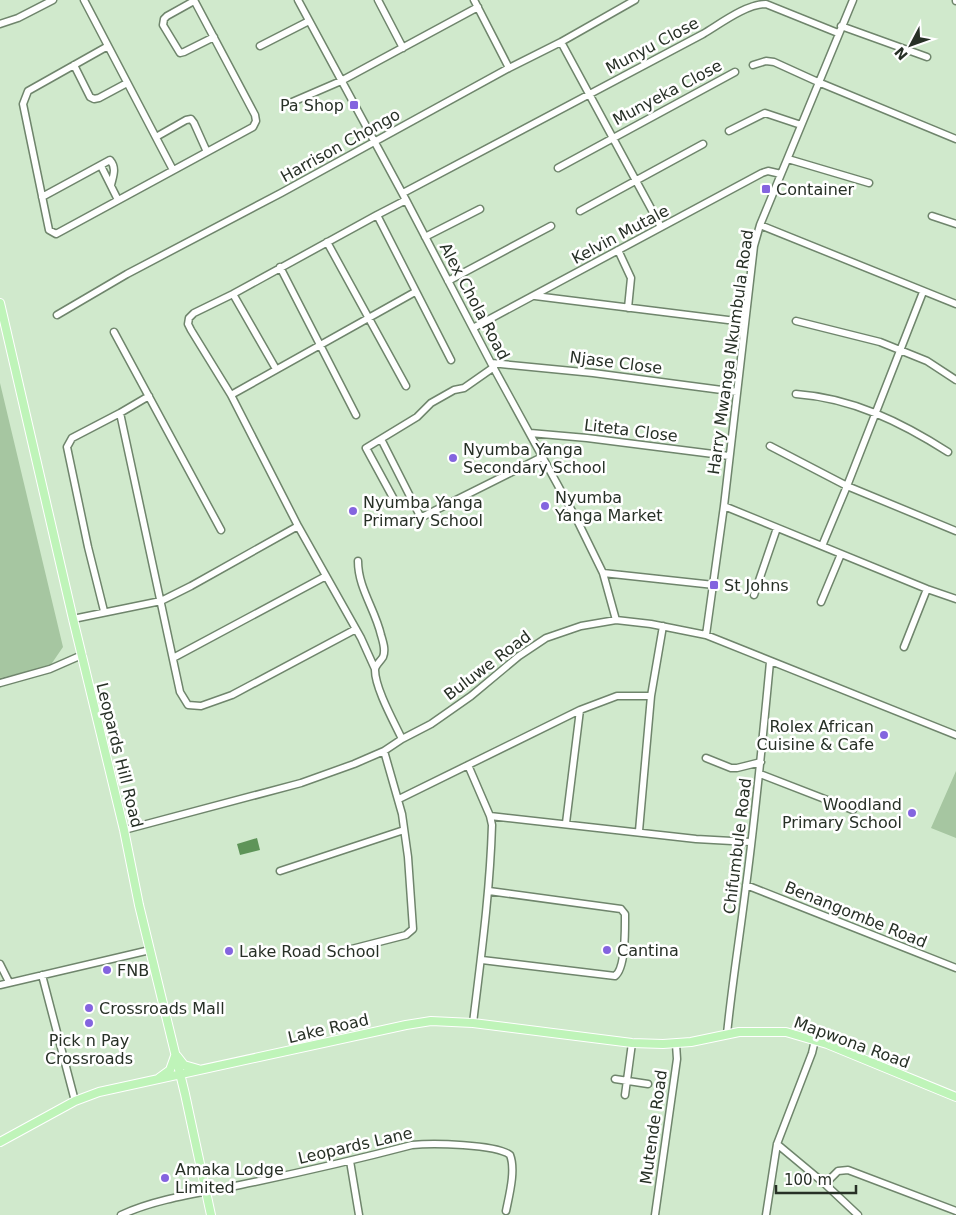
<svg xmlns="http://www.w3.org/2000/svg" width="956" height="1215" font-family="'DejaVu Sans',sans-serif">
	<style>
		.green { fill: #a6c6a1 }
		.water { fill: #5e9458 }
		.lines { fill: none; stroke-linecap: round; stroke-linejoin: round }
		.minor-casing { stroke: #6f856c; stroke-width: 9 }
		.major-casing { stroke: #fff; stroke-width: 10 }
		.minor { stroke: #fff; stroke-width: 6 }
		.major { stroke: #bff4b9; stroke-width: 8 }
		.poi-dot { fill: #8464df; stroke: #fff; stroke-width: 2 }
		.labels { text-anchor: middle; stroke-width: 5; stroke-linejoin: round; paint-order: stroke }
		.street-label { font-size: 16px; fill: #273026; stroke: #fff }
		.poi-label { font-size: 16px; fill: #273026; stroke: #fff; text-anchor: start }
	</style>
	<rect width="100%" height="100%" fill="#d0e9cc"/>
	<path class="green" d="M0 383 63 647 50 666 0 678Z
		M956 771V838L931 828Z"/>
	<path class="water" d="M257 838 260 850 240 855 237 844Z"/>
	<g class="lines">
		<defs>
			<path id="minor" d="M84 0 173 170
				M298 0 406 200 491 363 578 522 603 573 616 620
				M378 0 403 48
				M474 0 509 68
				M956 0V1
				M194 1 167 16 164 19 163 25 180 53 184 52 214 37
				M0 24 18 18 53 0
				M841 26 927 57
				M561 42 661 227
				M108 46 28 91 23 104 49 230 56 234 253 127 256 121 255 115 194 0
				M260 46 309 21
				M74 65 90 97 94 99 99 98 127 83
				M753 65 766 61 774 62 818 82 956 139
				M290 103 341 81 478 7
				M729 131 765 113 801 125
				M156 137 186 120 191 119 194 123 207 152
				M788 159 869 183
				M101 166 118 200
				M558 168 735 72
				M403 193 703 34C720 24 746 4 766 4L838 33
				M42 197 110 160C117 168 113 176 111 185
				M580 211 703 144
				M377 215 406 200
				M932 216 956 224
				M760 225 956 304
				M425 237 480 209
				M327 242 406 386
				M618 250 631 278 628 308
				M280 267 356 415
				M448 281 551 226
				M233 294 276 369
				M535 296 744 322
				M57 315 127 274 281 193 509 68 561 42 635 0
				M796 321 880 342 927 361 956 380
				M473 328 762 173 768 171 781 174
				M114 332 221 530
				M491 363 593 373 737 392
				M796 394C852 398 901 422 948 452
				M231 395 415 292
				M120 413 180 692 188 705 201 706 232 695 356 629
				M530 433 587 438 729 456
				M381 439 420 516H424L542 457
				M770 446 847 486 956 531
				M397 505 366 448 417 417 431 403 454 390 464 388 494 367
				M724 506 927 589 956 599
				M822 546 847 486 923 292
				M358 561C358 588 375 609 381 635 383 642 386 650 383 657 380 662 375 665 375 670 375 688 394 722 402 739
				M603 573 714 585
				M754 595 777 528
				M821 602 841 554
				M104 611 88 547 67 447 72 438 120 413 149 396
				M73 619 161 601 191 586 298 526
				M706 635 724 506 754 246 760 225 853 0
				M904 647 927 589
				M173 658 326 576
				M375 669 361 638 298 526 231 395 191 330 188 324 189 318 194 313 233 294 377 215 451 360
				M0 683 50 669 82 655
				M706 758 731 768H737L761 762
				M468 765 490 816 492 825C490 892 481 957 473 1023
				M760 774 853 810
				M399 799 580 710 617 696H651
				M490 816 696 839 750 842
				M566 823 580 710
				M124 830 301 783 354 764 384 751 402 739 431 724 471 696 519 656 546 638 581 626 616 620 651 624 706 635 956 735
				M639 831 651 696 663 626
				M280 871 404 830
				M746 885 956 968
				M340 952 406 935 413 929 408 857 402 814 384 751
				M482 960 615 976C626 968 625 928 625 914L621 909 489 891
				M0 964 9 982
				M42 975 75 1101
				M0 985 150 950
				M727 1034C732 984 740 935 746 886 756 811 763 736 770 662
				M615 1079 648 1084
				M625 1095 632 1043
				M777 1144 825 1184 858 1215
				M350 1161 359 1215
				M825 1184 838 1171 848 1170 956 1211
				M121 1215C158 1198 201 1193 240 1185 298 1173 355 1160 412 1145 432 1143 496 1144 510 1155 516 1170 509 1196 506 1211
				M655 1215 677 1059 676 1044
				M766 1215 777 1144 812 1053 815 1040"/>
			<path id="major" d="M0 303 73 619 124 830 139 905 185 1094 211 1215
				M177 1056 184 1065 198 1069
				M159 1078 170 1070 175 1056
				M0 1142 75 1101 99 1092 406 1025 431 1021 473 1023 632 1043 663 1044 691 1042 739 1032H786L827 1044 956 1097"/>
		</defs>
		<use href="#minor" class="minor-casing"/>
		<use href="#major" class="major-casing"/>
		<use href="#minor" class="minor"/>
		<use href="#major" class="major"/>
	</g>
	<g class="poi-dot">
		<rect x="349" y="100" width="10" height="10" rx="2.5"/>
		<rect x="761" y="184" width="10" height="10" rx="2.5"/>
		<circle cx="453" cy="458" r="5"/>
		<circle cx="545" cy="506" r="5"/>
		<circle cx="353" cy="511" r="5"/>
		<rect x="709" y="580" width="10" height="10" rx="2.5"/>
		<circle cx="884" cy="735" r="5"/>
		<circle cx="912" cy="813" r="5"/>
		<circle cx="607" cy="950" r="5"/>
		<circle cx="229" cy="951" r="5"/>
		<circle cx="107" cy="970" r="5"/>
		<circle cx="89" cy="1008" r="5"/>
		<circle cx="89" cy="1023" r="5"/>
		<circle cx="165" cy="1178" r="5"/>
	</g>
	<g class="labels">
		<g class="street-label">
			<text transform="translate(652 45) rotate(-28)" y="6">Munyu Close</text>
			<text transform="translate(667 92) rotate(-28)" y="6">Munyeka Close</text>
			<text transform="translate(340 145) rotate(-29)" y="6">Harrison Chongo</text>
			<text transform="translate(620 234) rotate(-28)" y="6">Kelvin Mutale</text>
			<text transform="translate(475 301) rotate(62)" y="6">Alex Chola Road</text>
			<text transform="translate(730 352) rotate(-82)" y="6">Harry Mwanga Nkumbula Road</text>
			<text transform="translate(616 362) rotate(7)" y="6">Njase Close</text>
			<text transform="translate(631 430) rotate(7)" y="6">Liteta Close</text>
			<text transform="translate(487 665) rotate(-37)" y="6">Buluwe Road</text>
			<text transform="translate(120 755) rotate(76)" y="6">Leopards Hill Road</text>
			<text transform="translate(737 846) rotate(-83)" y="6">Chifumbule Road</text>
			<text transform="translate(856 914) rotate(22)" y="6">Benangombe Road</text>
			<text transform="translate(328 1028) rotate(-13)" y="6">Lake Road</text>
			<text transform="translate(852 1042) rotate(20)" y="6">Mapwona Road</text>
			<text transform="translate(653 1127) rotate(-82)" y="6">Mutende Road</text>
			<text transform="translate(355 1145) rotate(-13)" y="6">Leopards Lane</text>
		</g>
		<g class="poi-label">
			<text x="344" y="111" text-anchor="end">Pa Shop</text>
			<text x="776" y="195">Container</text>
			<text x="463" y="455">Nyumba Yanga<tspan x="463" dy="18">Secondary School</tspan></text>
			<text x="555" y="503">Nyumba<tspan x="555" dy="18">Yanga Market</tspan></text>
			<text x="363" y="508">Nyumba Yanga<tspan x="363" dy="18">Primary School</tspan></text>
			<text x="724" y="591">St Johns</text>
			<text x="874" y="732" text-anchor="end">Rolex African<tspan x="874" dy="18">Cuisine &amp; Cafe</tspan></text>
			<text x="902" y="810" text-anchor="end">Woodland<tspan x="902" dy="18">Primary School</tspan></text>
			<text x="617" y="956">Cantina</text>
			<text x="239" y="957">Lake Road School</text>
			<text x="117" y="976">FNB</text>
			<text x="99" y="1014">Crossroads Mall</text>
			<text x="89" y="1046" text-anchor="middle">Pick n Pay<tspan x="89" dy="18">Crossroads</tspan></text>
			<text x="175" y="1175">Amaka Lodge<tspan x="175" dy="18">Limited</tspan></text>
		</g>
	</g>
	<g transform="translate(911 45) rotate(229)" stroke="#ffffff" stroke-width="4" paint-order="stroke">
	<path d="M0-4L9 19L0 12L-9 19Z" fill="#273026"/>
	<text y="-8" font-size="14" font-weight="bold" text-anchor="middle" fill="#273026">N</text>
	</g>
	<path d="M776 1185v8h80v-8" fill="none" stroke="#273026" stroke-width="2.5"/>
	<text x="784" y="1185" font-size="15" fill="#273026" stroke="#ffffff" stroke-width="4" paint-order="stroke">100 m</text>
</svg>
